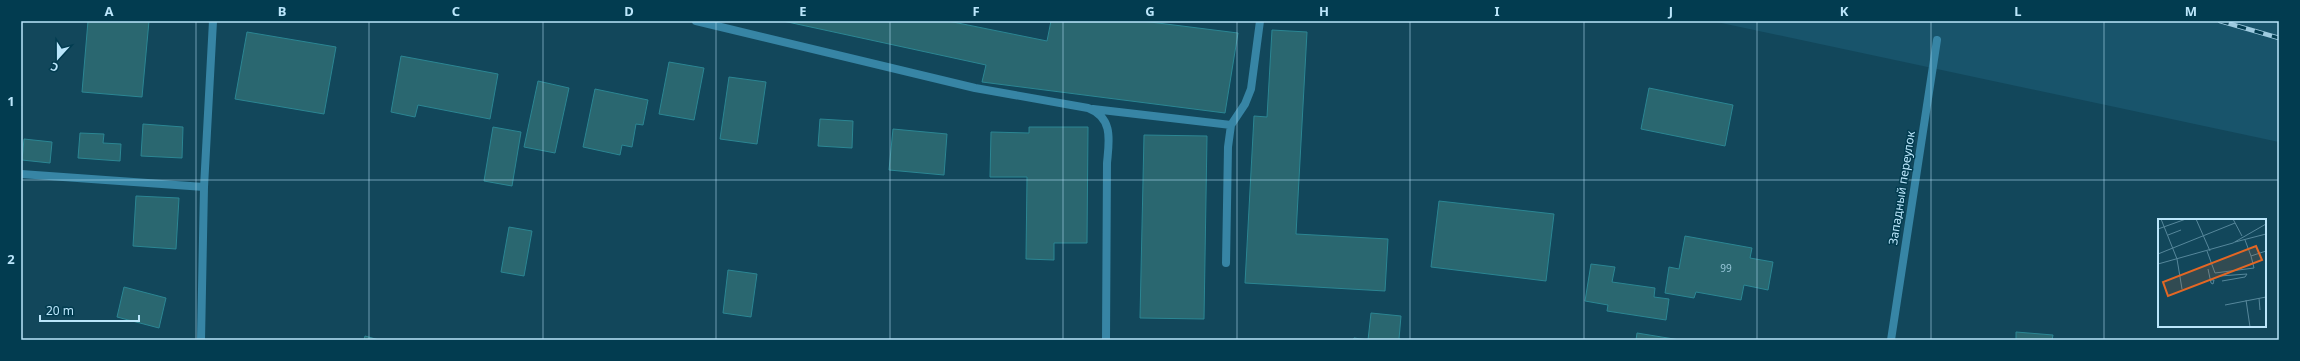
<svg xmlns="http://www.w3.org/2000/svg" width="2300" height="361" font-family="'Noto Sans',sans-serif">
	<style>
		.built { fill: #18546b }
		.building { fill: #2a6770; stroke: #2b8693 }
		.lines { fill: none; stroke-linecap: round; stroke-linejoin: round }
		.lane { stroke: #3785a5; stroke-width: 8 }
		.street { stroke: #3785a5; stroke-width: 8 }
		.rail-casing { stroke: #9ecbe0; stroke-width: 4.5 }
		.rail { stroke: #023c50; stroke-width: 3; stroke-dasharray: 9; stroke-linecap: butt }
		.grid { fill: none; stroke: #bbe6fb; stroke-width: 1; stroke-opacity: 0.55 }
		.labels { text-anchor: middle; stroke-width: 3; stroke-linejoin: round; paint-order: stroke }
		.number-label { font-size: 10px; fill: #97c6d8 }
		.street-label { font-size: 12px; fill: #bbe6fb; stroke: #023c50 }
		.inset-road { fill: none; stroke: #56879b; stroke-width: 1 }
		.view { fill: #e46724; fill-opacity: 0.15; stroke: #e46724; stroke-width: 2 }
		.inset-edge { fill: none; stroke: #bbe6fb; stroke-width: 2 }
		.neatline { fill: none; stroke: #bbe6fb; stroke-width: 1.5 }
		.grid-label { font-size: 13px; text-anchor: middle; font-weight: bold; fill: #bbe6fb }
	</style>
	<rect width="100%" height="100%" fill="#12475b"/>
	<path class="built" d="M1712 21H2279V142Z"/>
	<path class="building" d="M88 21H149L142 97 82 92Z
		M783 21H948L1047 41 1051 21H1142L1238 33 1225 113 982 82 986 65Z
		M1272 30 1307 32 1296 234 1388 239 1385 291 1245 283 1254 116 1267 117Z
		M247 32 336 47 324 114 235 99Z
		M401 56 498 74 490 119 418 105 415 117 391 112Z
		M669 62 704 68 694 120 659 114Z
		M729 77 766 82 757 144 720 139Z
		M538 81 569 88 555 153 524 147Z
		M1649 88 1733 105 1725 146 1641 129Z
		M595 89 648 100 643 125 636 124 632 147 622 145 620 155 583 147Z
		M820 119 853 121 852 148 818 146Z
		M143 124 183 127 182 158 141 156Z
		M493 127 521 132 512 186 484 181Z
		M1029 127H1088L1087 243H1054V260L1026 259 1027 177H990L991 132 1029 133Z
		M893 129 947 134 944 175 889 170Z
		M80 133 104 134 103 143 121 144 120 161 78 158Z
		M1144 135 1207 136 1204 319 1140 318Z
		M24 139 52 142 50 163 22 160Z
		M136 196 179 198 176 249 133 246Z
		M1439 201 1554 214 1546 281 1431 267Z
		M509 227 532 231 524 276 501 272Z
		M1685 236 1752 248 1750 258 1773 262 1768 290 1744 285 1741 300 1696 292 1694 298 1665 293 1669 267 1679 269Z
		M1591 264 1615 267 1612 282 1655 288 1654 297 1669 299 1666 320 1607 311 1608 305 1585 301Z
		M728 270 757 274 751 317 723 313Z
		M124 287 166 298 159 328 117 317Z
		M1371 313 1401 316 1399 339 1404 340H1353L1354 338 1368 340Z
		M2016 332 2053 335 2052 340H2016Z
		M1637 333 1680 340H1636Z
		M365 336 379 340H364Z"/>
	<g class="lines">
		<path class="lane" d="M696 21 975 88 1088 108C1114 118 1109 141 1107 163L1106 340
			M1093 109 1231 125
			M21 174 204 187 213 21
			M1226 263 1228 147 1231 125 1245 104 1251 89 1260 21
			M201 340 204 187"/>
		<path class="street" d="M1891 340 1937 40"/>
		<defs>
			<path id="rail" d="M2220 21 2279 38"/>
		</defs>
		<use href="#rail" class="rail-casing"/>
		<use href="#rail" class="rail"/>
	</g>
	<path class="grid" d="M196 21V340M369 21V340M543 21V340M716 21V340M890 21V340M1063 21V340M1237 21V340M1410 21V340M1584 21V340M1757 21V340M1931 21V340M2104 21V340M21 180H2279"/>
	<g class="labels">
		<g class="number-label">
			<text x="1726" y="272">99</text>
		</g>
		<g class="street-label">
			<text transform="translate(1902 188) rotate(-81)" y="4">Западный переулок</text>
		</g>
	</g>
	<g transform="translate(2158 219)">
		<rect width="108" height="108" fill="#12475b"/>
		<path class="inset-road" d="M3 0 19 40 24 70M38 0 52 32M75 0 84 17M0 10 28 0M10 16 23 11M87 21 93 37M77 23 108 15M49 32 57 54 96 49 93 37 108 32M0 35 77 4M0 45 75 24 108 5M50 50 53 64 55 65 56 61H52M62 57 89 55 87 58 64 62M101 79 102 91M88 81 92 108M67 86 108 78"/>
		<path class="view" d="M98 27 104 41 10 77 5 63Z"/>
		<rect width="108" height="108" class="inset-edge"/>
	</g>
	<rect width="2300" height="361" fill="none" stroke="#023c50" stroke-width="44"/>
	<g transform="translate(58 58) rotate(201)" stroke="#023c50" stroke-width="3" paint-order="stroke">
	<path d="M0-3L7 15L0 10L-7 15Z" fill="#bbe6fb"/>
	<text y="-6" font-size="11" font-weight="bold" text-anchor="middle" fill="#bbe6fb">С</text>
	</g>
	<path d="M40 315v6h99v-6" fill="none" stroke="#bbe6fb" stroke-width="2"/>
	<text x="46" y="315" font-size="12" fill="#bbe6fb" stroke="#023c50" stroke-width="3" paint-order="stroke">20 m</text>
	<rect x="22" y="22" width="2256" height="317" class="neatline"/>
	<g class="grid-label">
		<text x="109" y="16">A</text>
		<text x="282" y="16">B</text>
		<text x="456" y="16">C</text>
		<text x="629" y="16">D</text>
		<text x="803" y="16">E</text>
		<text x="976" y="16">F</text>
		<text x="1150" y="16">G</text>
		<text x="1324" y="16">H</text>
		<text x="1497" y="16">I</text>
		<text x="1671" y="16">J</text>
		<text x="1844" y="16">K</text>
		<text x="2018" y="16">L</text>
		<text x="2191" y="16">M</text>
		<text x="11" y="106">1</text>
		<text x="11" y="264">2</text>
	</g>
</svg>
